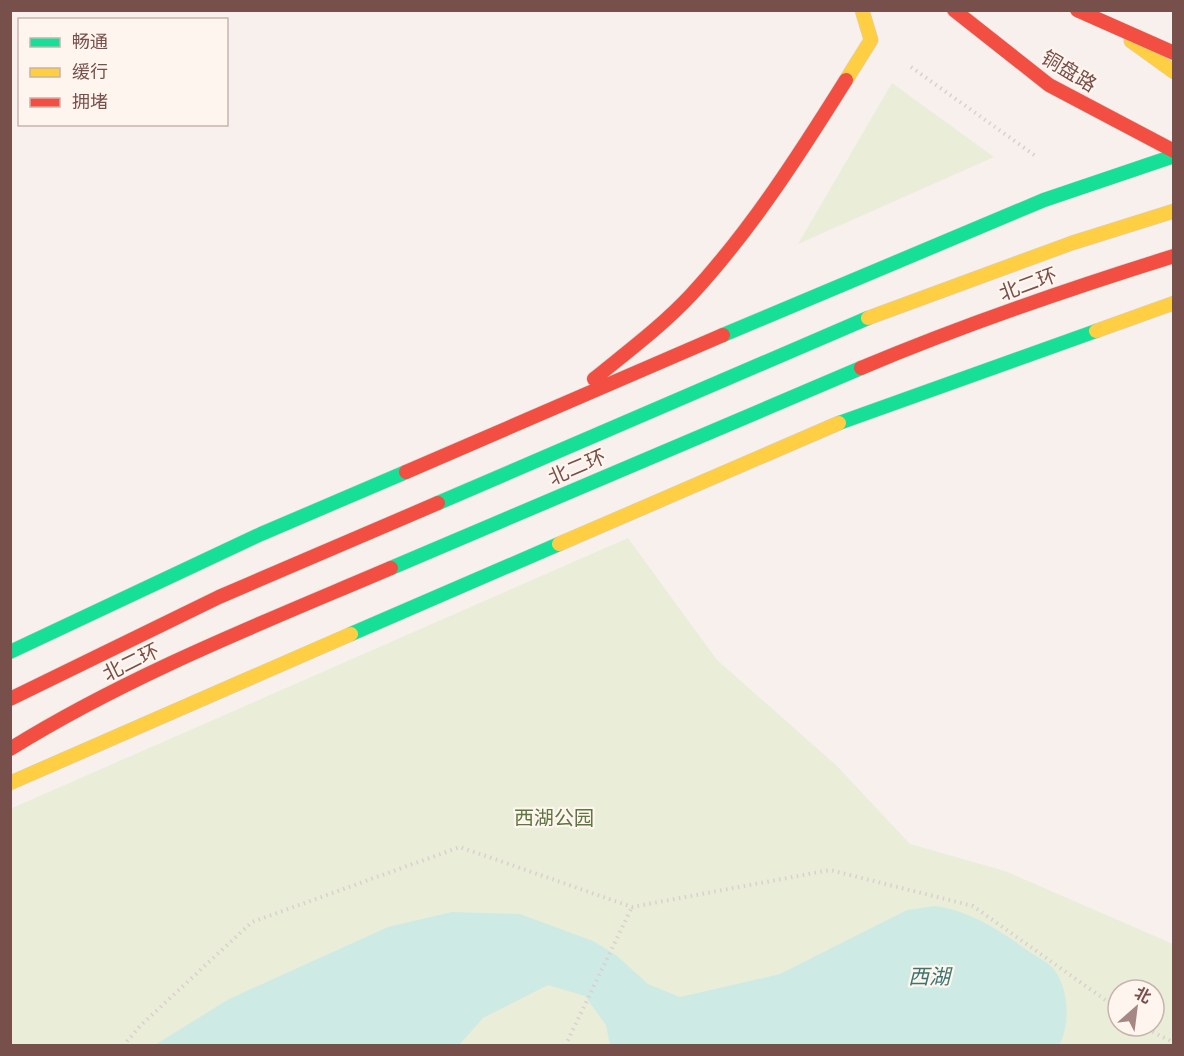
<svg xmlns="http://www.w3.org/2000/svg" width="1184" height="1056" font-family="Lato,'Noto Sans SC',sans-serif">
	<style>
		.green { fill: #eaedd8; fill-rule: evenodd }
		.water { fill: #ceeae5 }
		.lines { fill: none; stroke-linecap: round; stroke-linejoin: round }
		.fast-casing { stroke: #d9cdcb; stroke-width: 15 }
		.slow-casing { stroke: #d9cdcb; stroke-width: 15 }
		.jam-casing { stroke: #d9cdcb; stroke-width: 15 }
		.path { stroke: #dad0cf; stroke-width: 4; stroke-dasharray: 1.5 4.5; stroke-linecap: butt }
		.fast { stroke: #16e098; stroke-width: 14 }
		.slow { stroke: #ffcf43; stroke-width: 14 }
		.jam { stroke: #f24e42; stroke-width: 14 }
		.jam-bridge-casing { stroke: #daccca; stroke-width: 15; stroke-linecap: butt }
		.jam-bridge { stroke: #f24e42; stroke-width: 14 }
		.labels { text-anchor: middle; stroke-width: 4.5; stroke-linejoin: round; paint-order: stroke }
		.street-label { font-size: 20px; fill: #78504b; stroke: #fff5ef }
		.park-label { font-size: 20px; fill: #5e7740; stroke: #fff5ef }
		.water-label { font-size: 21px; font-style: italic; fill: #3c7570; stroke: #fff5ef }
	</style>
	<rect width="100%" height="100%" fill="#f8f0ed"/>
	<path class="green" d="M892 83 994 157 798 244Z
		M628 538 717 660 836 765 910 844 1005 871 1173 944V1045H11L10 809ZM1118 990H1154V1026H1118Z"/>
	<path class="water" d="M934 906C971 910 1003 933 1033 954 1039 958 1047 962 1052 967 1069 986 1071 1024 1059 1045H610L606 1025 585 996 548 985 483 1018 459 1045H155L229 999 388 927 452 912 520 914 593 941 616 955 648 984 680 997 780 974 907 910Z"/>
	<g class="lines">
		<defs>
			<path id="fast" d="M723 335 1044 200 1174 156
				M839 423 1096 331
				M438 503 868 318
				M391 568 861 368
				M351 634 559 544
				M10 652 261 534 406 472"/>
			<path id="slow" d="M1131 41 1174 72
				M846 80 871 40 862 10
				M868 318 1072 243 1174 211
				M1096 331 1174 303
				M559 544 839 423
				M10 783 351 634"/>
			<path id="jam" d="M954 10 1049 85 1174 151
				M861 368C963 325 1068 289 1174 256
				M594 379C627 352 662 326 691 295 751 230 799 155 846 80
				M406 472 723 335
				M10 699 219 597 438 503
				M10 749C129 675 262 623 391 568"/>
		</defs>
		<use href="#fast" class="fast-casing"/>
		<use href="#slow" class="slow-casing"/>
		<use href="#jam" class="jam-casing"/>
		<path class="path" d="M911 67 1037 157
			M1142 1026 1174 1043
			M123 1046 140 1026 252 922 460 847 632 907 830 870 973 906 1118 1009
			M565 1046 632 907"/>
		<use href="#fast" class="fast"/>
		<use href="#slow" class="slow"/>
		<use href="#jam" class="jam"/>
		<defs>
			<path id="jam-bridge" d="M1077 10 1174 53"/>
		</defs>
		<use href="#jam-bridge" class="jam-bridge-casing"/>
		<use href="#jam-bridge" class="jam-bridge"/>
	</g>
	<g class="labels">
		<g class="street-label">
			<text transform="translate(1069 71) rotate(31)" y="7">铜盘路</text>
			<text transform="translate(1028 284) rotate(-20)" y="7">北二环</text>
			<text transform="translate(577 467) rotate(-23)" y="7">北二环</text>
			<text transform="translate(131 662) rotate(-26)" y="7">北二环</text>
		</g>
		<g class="park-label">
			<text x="554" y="825">西湖公园</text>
		</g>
		<g class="water-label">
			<text x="929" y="984">西湖</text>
		</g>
	</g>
	<rect width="1184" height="1056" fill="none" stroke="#78504b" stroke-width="24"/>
	<rect x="18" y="18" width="210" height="108" fill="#fff5ef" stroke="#c9b3ad" stroke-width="1.5"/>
	<rect x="30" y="38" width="30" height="9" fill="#16e098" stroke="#c9b3ad" stroke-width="1.5"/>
	<text x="72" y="48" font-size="18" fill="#78504b">畅通</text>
	<rect x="30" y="68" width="30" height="9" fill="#ffcf43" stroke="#c9b3ad" stroke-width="1.5"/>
	<text x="72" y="78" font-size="18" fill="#78504b">缓行</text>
	<rect x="30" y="98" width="30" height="9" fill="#f24e42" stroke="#c9b3ad" stroke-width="1.5"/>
	<text x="72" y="108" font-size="18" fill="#78504b">拥堵</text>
	<g transform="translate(1136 1008) rotate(28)"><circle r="28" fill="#fff5ef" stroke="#c9b3ad" stroke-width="1.5"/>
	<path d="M0-4.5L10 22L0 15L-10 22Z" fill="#a58884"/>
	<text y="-9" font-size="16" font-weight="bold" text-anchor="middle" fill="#78504b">北</text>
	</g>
</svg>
